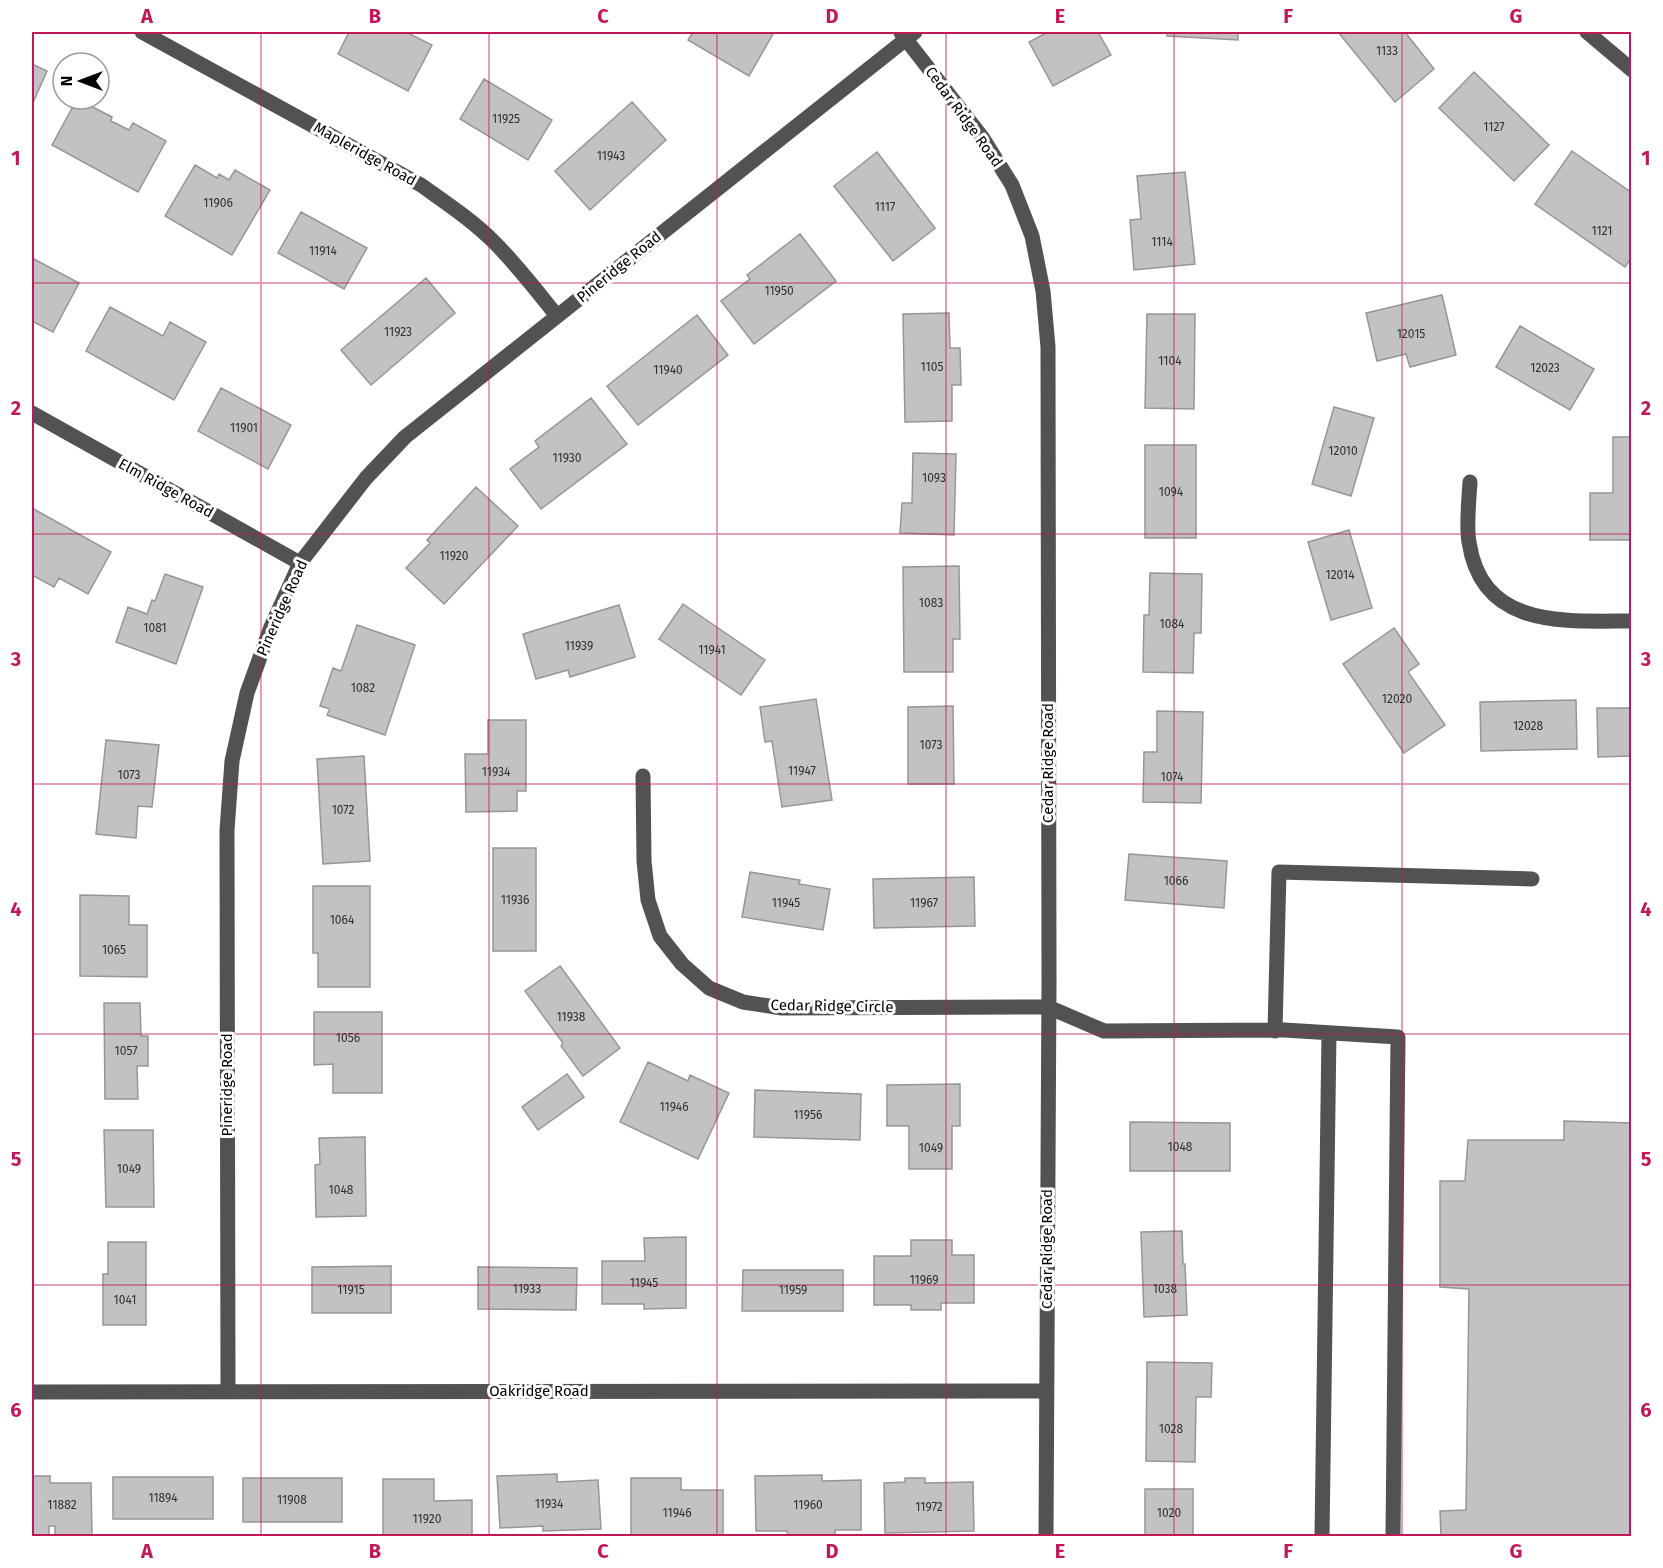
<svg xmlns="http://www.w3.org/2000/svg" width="1663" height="1568" font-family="'Fira Sans',sans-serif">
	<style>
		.building { fill: #c2c2c2; stroke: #969696; stroke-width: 1.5 }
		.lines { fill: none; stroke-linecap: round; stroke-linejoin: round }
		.minor { stroke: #525252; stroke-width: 15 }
		.grid { fill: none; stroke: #c2185b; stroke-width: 1.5; stroke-opacity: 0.55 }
		.labels { text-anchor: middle; stroke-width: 6; stroke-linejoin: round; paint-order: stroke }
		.number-label { font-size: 12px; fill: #303030 }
		.street-label { font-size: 15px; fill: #000; stroke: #fff }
		.neatline { fill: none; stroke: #c2185b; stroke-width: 2 }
		.grid-label { font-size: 20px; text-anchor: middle; font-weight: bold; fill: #c2185b }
	</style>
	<rect width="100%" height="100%" fill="#fff"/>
	<path class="building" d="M349 32H406L432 45 408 91 338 54Z
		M693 32H769L773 34 749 76 688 40Z
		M1048 32H1098L1111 55 1053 86 1029 42Z
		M1167 32H1238V40L1167 36Z
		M1338 32H1405L1434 69 1395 102Z
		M32 64 47 71 32 105Z
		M1474 72 1549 145 1514 181 1439 108Z
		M484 79 552 120 528 160 460 119Z
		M77 99 112 117 111 121 129 130 133 123 166 141 138 192 52 145Z
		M632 102 666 140 590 210 555 171Z
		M1572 151 1632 193V257L1625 267 1535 204Z
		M877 152 935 228 893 261 834 186Z
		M195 165 217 178 219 174 229 180 235 170 270 190 232 255 165 216Z
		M1185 172 1195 264 1134 270 1130 220 1141 219 1137 176Z
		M301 212 367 248 344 289 278 253Z
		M800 234 836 281 754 344 721 301 750 279 747 275Z
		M32 258 79 283 53 332 32 321Z
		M426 278 455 313 371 385 341 350Z
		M1442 295 1456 355 1410 367 1406 354 1377 361 1366 313Z
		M110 307 163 336 170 322 206 342 174 400 86 351Z
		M949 313 950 348H960L961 385H952V421L905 422 903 314Z
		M1147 314H1195L1194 409 1145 408Z
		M697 315 728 355 638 425 607 386Z
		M1520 326 1594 369 1570 410 1496 367Z
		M221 388 291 425 268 469 198 431Z
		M591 398 627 444 541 509 510 469 539 447 535 441Z
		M1334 407 1374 418 1351 496 1312 484Z
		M1613 437H1632V540H1590V493H1613Z
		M1145 445H1196V538H1145Z
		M913 453 956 454 954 535 900 533 902 503H912Z
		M476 487 518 526 444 604 406 568 430 543 427 540Z
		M32 508 111 552 88 594 59 578 54 587 32 575V561L33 557 32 556Z
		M1349 530 1372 608 1331 620 1308 542Z
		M959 566 960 639H953V672H904L903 567Z
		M1150 573 1202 574 1201 633H1194L1193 673 1143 672 1144 615H1149Z
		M165 574 203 587 176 664 116 642 128 607 147 614 152 600 155 601Z
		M683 604 765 660 741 695 659 639Z
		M619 605 635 657 570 677 568 670 536 679 523 634Z
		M357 625 415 645 385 735 327 715 330 709 320 706 333 668 341 671Z
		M1394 628 1419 664 1408 672 1445 725 1404 753 1343 664Z
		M816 699 832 800 782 807 772 741 765 742 760 707Z
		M1576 700 1577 749 1481 751 1480 702Z
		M953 706 954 784H908V707Z
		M1597 708H1632V756L1598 757Z
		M1157 711 1203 712 1201 803 1143 802 1144 752H1157Z
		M488 720H526V791H517V811L466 812 465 754H488Z
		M106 740 159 745 152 807 138 806 136 838 96 834Z
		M364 756 370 861 323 864 317 759Z
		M493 848H536V951H493Z
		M1129 854 1227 861 1224 908 1125 900Z
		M750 872 800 880 799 884 830 889 823 930 742 917Z
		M974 877 975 926 874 928 873 879Z
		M313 886H370V987H318V953H313Z
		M80 895 129 896V925H147V977L80 976Z
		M560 966 620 1048 583 1076 561 1046 563 1043 525 991Z
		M104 1003H140L141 1036H148V1066H137L138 1099H105Z
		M314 1012H382V1093H333V1064L314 1065Z
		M648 1062 688 1081 690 1075 729 1093 698 1159 620 1122Z
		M567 1074 584 1097 538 1130 522 1107Z
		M960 1084V1126H952V1169H909V1126H887V1085Z
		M755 1090 861 1094 860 1140 754 1137Z
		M1564 1121 1632 1123V1536H1441L1440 1511 1466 1510 1469 1289 1440 1287V1181H1465L1468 1140H1564Z
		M1130 1122 1230 1123V1171H1130Z
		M104 1130H153L154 1207H106Z
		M365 1137 366 1216 316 1217 315 1165 320 1164 319 1138Z
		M1182 1231 1183 1264H1185L1187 1315 1144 1317 1141 1232Z
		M686 1237V1308L644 1309V1304H602V1261H645L644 1238Z
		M911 1240H952V1255H974V1303H941V1310H911V1305H874V1256H911Z
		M108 1242H146V1325H103V1274H108Z
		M391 1266V1313H312V1267Z
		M478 1267 577 1268 576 1310 478 1309Z
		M743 1270H843V1311H742Z
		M1147 1362 1212 1363 1211 1397H1196L1195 1462 1146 1461Z
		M557 1474V1482L598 1480 601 1529 543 1531V1526L500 1528 497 1476Z
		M822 1475V1481L861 1480V1530H835V1536H788L787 1531H756L755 1476Z
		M32 1476H50V1483H91L92 1536H55V1526H49V1536H32Z
		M113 1477H213V1519H113Z
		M243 1478H342V1522H243Z
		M631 1478H681V1490H723V1536H631Z
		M905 1478H925V1483L973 1482 974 1531 885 1533 884 1483 905 1482Z
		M383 1479H434V1501L472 1500V1536H383Z
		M1145 1489H1193V1536H1145Z"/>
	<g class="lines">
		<path class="minor" d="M142 32 421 185C446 203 472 220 494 242 517 265 537 291 557 316
			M1587 32 1632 70
			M901 33 982 137 1012 185 1032 236 1043 291 1048 347 1049 982 1046 1536
			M32 413 300 563
			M1470 482C1469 499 1466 527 1469 542 1482 629 1564 621 1632 621
			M643 776 644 861 648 900 660 936 682 964 709 988 743 1002 782 1008 1048 1007 1104 1031 1284 1030 1398 1037 1393 1536
			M1275 1031 1279 872 1532 879
			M228 1391 227 830 232 761 247 693 271 627 300 563 366 478 405 437 915 32
			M32 1392 1046 1391
			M1322 1536 1329 1033"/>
	</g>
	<path class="grid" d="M261 32V1536M489 32V1536M717 32V1536M946 32V1536M1174 32V1536M1402 32V1536M32 283H1632M32 534H1632M32 784H1632M32 1034H1632M32 1285H1632"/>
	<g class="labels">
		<g class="number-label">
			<text x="1387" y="55">1133</text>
			<text x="506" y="123">11925</text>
			<text x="1494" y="131">1127</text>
			<text x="611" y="160">11943</text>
			<text x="218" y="207">11906</text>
			<text x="885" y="211">1117</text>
			<text x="1602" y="235">1121</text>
			<text x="1162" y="246">1114</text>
			<text x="323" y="255">11914</text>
			<text x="779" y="295">11950</text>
			<text x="398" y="336">11923</text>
			<text x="1411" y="338">12015</text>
			<text x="1170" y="365">1104</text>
			<text x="932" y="371">1105</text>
			<text x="1545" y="372">12023</text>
			<text x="668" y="374">11940</text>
			<text x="244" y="432">11901</text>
			<text x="1343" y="455">12010</text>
			<text x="567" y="462">11930</text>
			<text x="934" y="482">1093</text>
			<text x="1171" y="496">1094</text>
			<text x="454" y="560">11920</text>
			<text x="1340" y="579">12014</text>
			<text x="931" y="607">1083</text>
			<text x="1172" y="628">1084</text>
			<text x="155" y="632">1081</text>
			<text x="579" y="650">11939</text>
			<text x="712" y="654">11941</text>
			<text x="363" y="692">1082</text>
			<text x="1397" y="703">12020</text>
			<text x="1528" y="730">12028</text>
			<text x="931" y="749">1073</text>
			<text x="802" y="775">11947</text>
			<text x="496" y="776">11934</text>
			<text x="129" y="779">1073</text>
			<text x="1172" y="781">1074</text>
			<text x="343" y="814">1072</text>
			<text x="1176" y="885">1066</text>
			<text x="515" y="904">11936</text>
			<text x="786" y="907">11945</text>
			<text x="924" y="907">11967</text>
			<text x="342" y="924">1064</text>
			<text x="114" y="954">1065</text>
			<text x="571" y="1021">11938</text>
			<text x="348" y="1042">1056</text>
			<text x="126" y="1055">1057</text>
			<text x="674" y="1111">11946</text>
			<text x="808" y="1119">11956</text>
			<text x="1180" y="1151">1048</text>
			<text x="931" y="1152">1049</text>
			<text x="129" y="1173">1049</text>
			<text x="341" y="1194">1048</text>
			<text x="924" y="1284">11969</text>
			<text x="644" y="1287">11945</text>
			<text x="527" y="1293">11933</text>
			<text x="1165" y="1293">1038</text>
			<text x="351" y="1294">11915</text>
			<text x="793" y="1294">11959</text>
			<text x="125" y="1304">1041</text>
			<text x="1171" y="1433">1028</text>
			<text x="163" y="1502">11894</text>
			<text x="292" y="1504">11908</text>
			<text x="549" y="1508">11934</text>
			<text x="62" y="1509">11882</text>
			<text x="808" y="1509">11960</text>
			<text x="929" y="1511">11972</text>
			<text x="677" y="1517">11946</text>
			<text x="1169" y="1517">1020</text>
			<text x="427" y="1523">11920</text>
		</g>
		<g class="street-label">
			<text transform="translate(964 117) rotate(54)" y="5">Cedar Ridge Road</text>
			<text transform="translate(365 154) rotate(29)" y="5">Mapleridge Road</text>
			<text transform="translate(619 267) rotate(-39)" y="5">Pineridge Road</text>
			<text transform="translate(166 488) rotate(29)" y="5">Elm Ridge Road</text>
			<text transform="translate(282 608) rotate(-66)" y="5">Pineridge Road</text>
			<text transform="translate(1048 763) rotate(-90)" y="5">Cedar Ridge Road</text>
			<text transform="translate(832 1006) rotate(1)" y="5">Cedar Ridge Circle</text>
			<text transform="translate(227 1085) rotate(-90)" y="5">Pineridge Road</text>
			<text transform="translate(1047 1249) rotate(-90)" y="5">Cedar Ridge Road</text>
			<text x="539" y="1396">Oakridge Road</text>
		</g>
	</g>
	<rect width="1663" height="1568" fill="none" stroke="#ffffff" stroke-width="66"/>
	<g transform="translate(81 81) rotate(270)"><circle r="28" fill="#ffffff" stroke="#999999" stroke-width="1.5"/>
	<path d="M0-4.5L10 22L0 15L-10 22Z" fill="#000000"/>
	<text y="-9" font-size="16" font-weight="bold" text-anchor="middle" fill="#000000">N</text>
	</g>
	<rect x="33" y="33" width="1597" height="1502" class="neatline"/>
	<g class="grid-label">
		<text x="147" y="23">A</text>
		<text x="375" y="23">B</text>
		<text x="603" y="23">C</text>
		<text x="832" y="23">D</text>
		<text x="1060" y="23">E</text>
		<text x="1288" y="23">F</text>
		<text x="1516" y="23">G</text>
		<text x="16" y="165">1</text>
		<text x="1646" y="165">1</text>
		<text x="16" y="415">2</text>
		<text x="1646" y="415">2</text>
		<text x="16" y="666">3</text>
		<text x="1646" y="666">3</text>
		<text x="16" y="916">4</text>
		<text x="1646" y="916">4</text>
		<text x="16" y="1166">5</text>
		<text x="1646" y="1166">5</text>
		<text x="16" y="1417">6</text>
		<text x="1646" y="1417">6</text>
		<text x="147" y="1558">A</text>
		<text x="375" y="1558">B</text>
		<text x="603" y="1558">C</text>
		<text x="832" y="1558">D</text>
		<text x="1060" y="1558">E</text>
		<text x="1288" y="1558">F</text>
		<text x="1516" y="1558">G</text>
	</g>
</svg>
